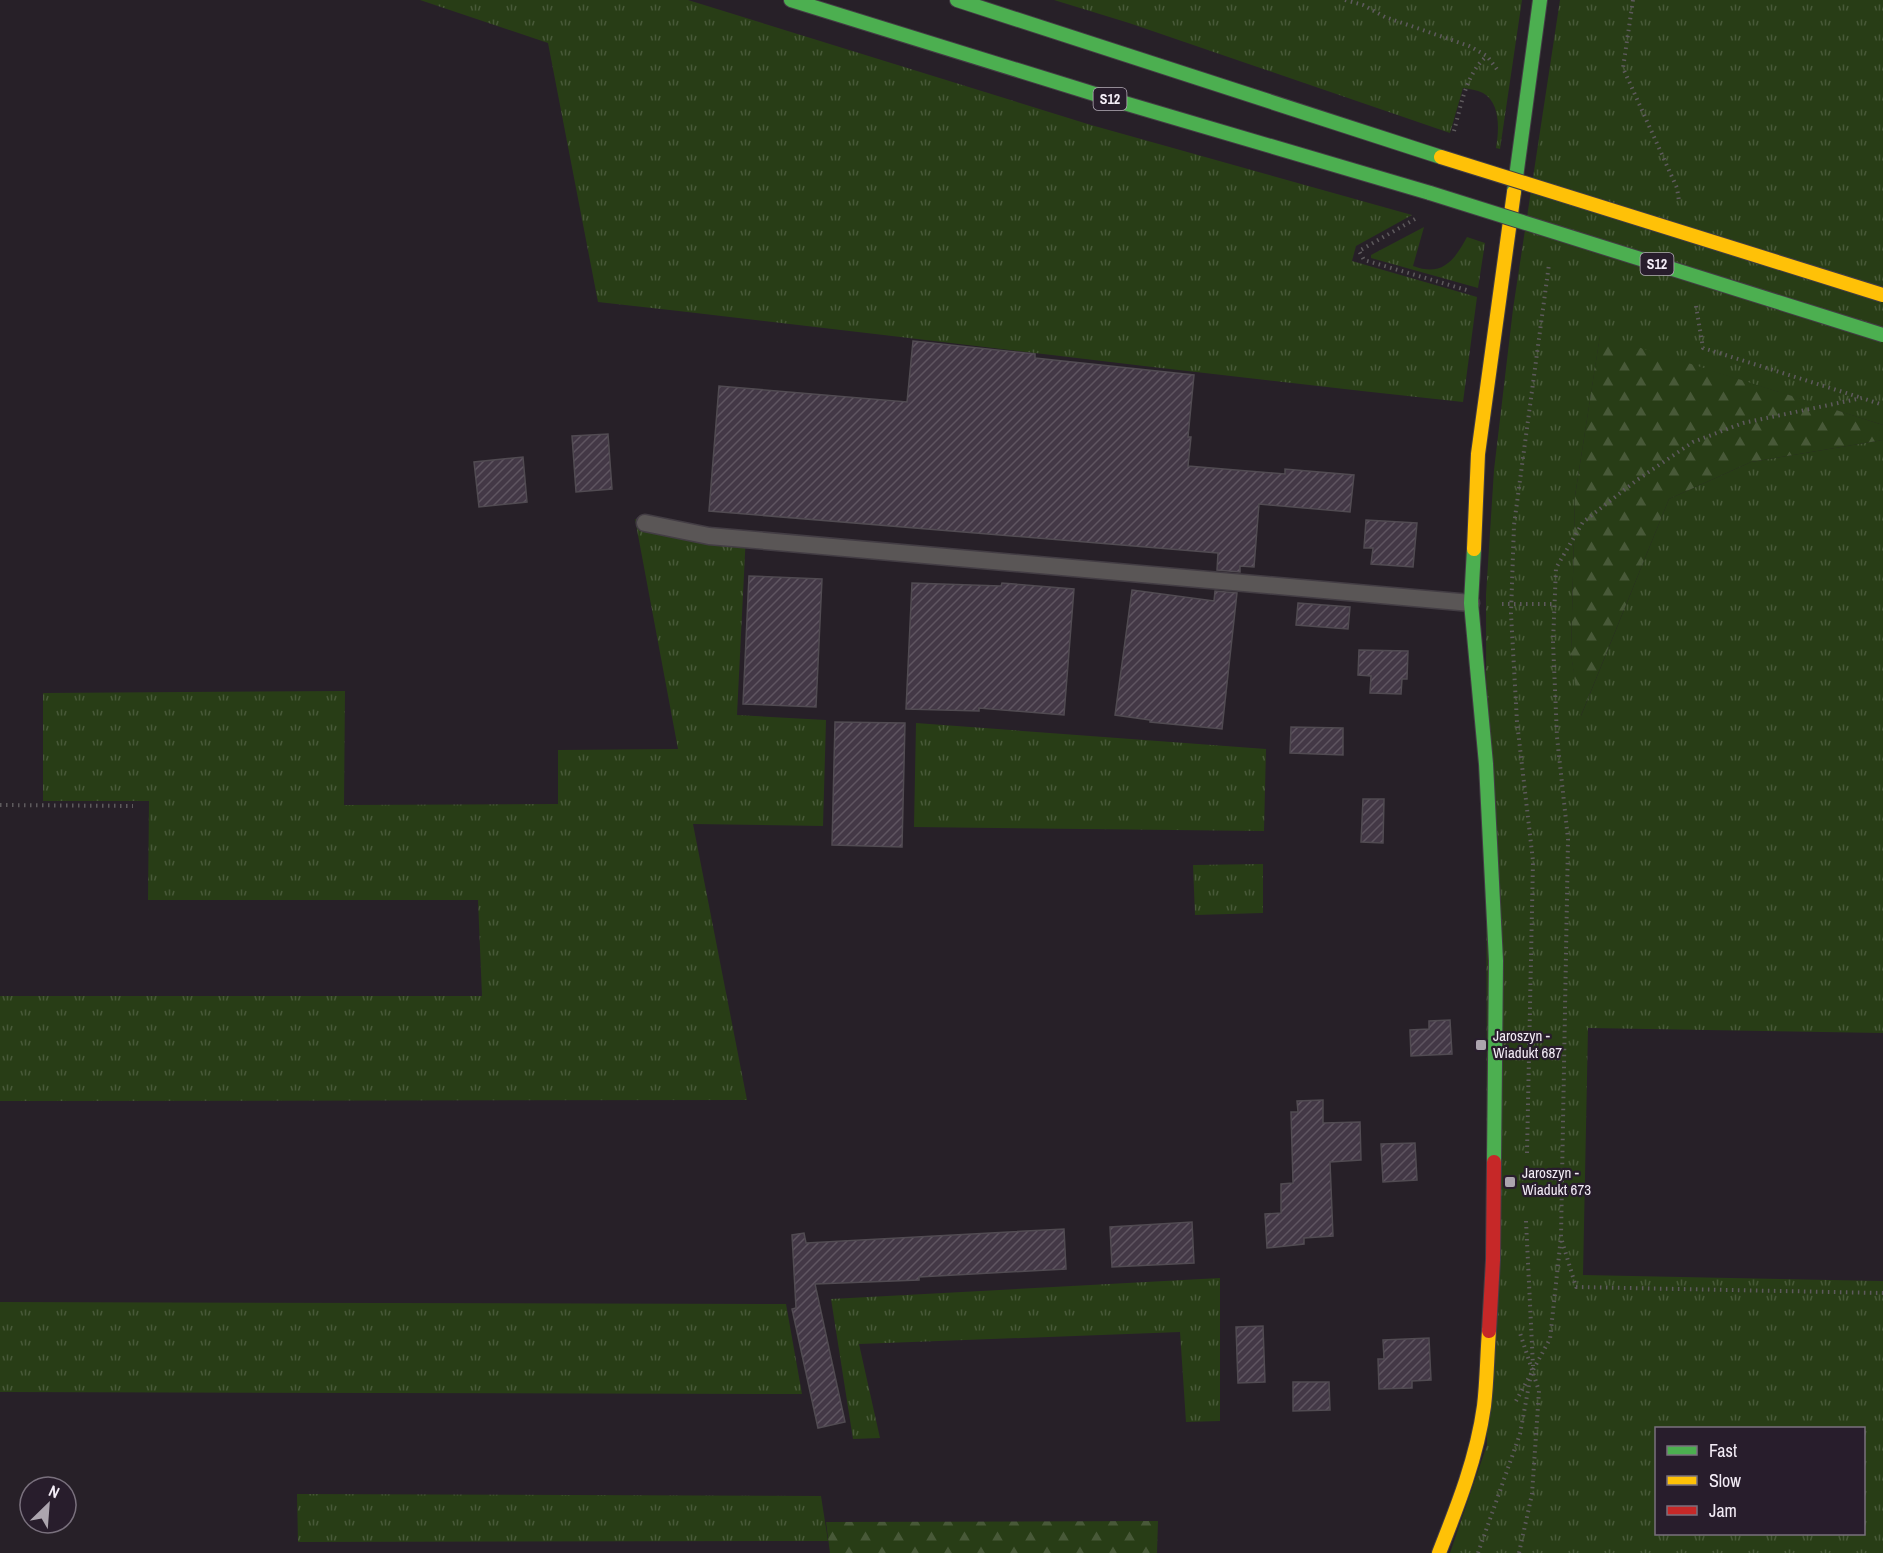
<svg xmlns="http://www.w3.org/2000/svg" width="1883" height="1553" font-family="'Archivo Narrow',sans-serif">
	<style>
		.grass { fill: url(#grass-tufts); fill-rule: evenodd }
		.forest { fill: url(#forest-firs) }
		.building { fill: url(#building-hatch); stroke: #514b52; stroke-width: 1.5 }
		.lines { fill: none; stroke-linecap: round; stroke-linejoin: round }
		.lane-casing { stroke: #433d44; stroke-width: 19 }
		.fast-casing { stroke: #433d44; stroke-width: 16 }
		.slow-casing { stroke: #433d44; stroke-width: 16 }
		.jam-casing { stroke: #433d44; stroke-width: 16 }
		.path { stroke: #5e5a5d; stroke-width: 4; stroke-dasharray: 1.5 4.5; stroke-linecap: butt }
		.lane { stroke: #5a5656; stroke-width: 16 }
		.fast { stroke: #4caf50; stroke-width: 14 }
		.slow { stroke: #ffc107; stroke-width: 14 }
		.jam { stroke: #c62828; stroke-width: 14 }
		.fast-bridge-casing { stroke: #433d44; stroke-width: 16; stroke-linecap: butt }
		.slow-bridge-casing { stroke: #433d44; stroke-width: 16; stroke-linecap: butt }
		.fast-bridge { stroke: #4caf50; stroke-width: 14 }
		.slow-bridge { stroke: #ffc107; stroke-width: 14 }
		.poi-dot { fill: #aca5ae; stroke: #281d2c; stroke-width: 2 }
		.labels { text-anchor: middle; stroke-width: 4.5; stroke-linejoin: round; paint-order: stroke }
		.shield { fill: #281d2c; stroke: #b6aeb9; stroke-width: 1.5 }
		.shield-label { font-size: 14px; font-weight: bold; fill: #f3ecf6 }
		.poi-label { font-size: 15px; fill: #f3ecf6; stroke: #281d2c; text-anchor: start }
	</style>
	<defs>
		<pattern id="grass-tufts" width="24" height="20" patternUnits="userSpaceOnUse" patternTransform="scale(1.5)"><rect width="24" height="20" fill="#283d16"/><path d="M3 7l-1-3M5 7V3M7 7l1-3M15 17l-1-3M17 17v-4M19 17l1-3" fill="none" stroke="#485938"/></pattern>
		<pattern id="forest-firs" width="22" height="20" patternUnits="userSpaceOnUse" patternTransform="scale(1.5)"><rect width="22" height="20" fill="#283d16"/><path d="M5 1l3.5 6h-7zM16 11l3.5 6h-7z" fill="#485938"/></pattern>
		<pattern id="building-hatch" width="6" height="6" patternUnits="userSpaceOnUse" patternTransform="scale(1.5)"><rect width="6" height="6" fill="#433846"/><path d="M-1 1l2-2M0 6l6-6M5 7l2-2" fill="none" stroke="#5f5561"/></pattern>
	</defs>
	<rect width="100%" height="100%" fill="#272028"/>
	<path class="grass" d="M420 0H688L1091 125 1412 215 1356 246 1352 261 1477 297 1463 402C1174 371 886 334 598 302L548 43Z
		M1054 0H1522L1500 149 1496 148C1499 131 1501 103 1483 93 1477 90 1469 89 1463 88L1450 133 1129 23Z
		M1560 0H1883V425L1600 336 1575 496 1571 654 1581 716 1669 499 1751 462 1883 440V1033L1588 1028 1583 1275 1883 1281V1553H1450L1487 1445 1486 595 1494 470 1513 309ZM1656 1428H1864V1534H1656Z
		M1424 227 1413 266C1442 277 1454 261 1467 237L1485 243 1478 288 1371 258V255Z
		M635 519 746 534 737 715 826 720 823 826 693 824 747 1100 0 1101V996H482L478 900H148L149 801H43V693L345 691 344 805 558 804V750L678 749Z
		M916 723 1266 749 1264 831 914 827Z
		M1263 864V913L1195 915 1193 865Z
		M1220 1278V1421L1186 1422 1180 1332 859 1344 880 1438 853 1439 831 1299Z
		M0 1302 786 1304 802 1394 0 1392Z
		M297 1494 821 1496 828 1541 298 1542Z"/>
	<path class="forest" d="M1600 335 1883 425V440L1751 462 1669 499 1580 718 1571 654 1575 496Z
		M1158 1521 1157 1553H830L826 1522Z"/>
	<path class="building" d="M913 341 1035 354V358L1194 375 1188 437H1191L1188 466 1285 474V469L1354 475 1350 512 1259 504 1254 567 1240 566V572L1217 570 1218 553 709 511 719 386 907 402Z
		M608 434 612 489 576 492 572 436Z
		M523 457 527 502 479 507 474 462Z
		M1366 520 1417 523 1413 567 1371 564 1373 548H1364Z
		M749 576 822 579 816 707 743 704Z
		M912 583 1001 586 1002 583 1074 589 1064 715 979 708V711L906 709Z
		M1132 590 1214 601 1215 591 1237 593 1222 729 1150 722V720L1115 715Z
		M1298 603 1350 607 1348 629 1296 625Z
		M1359 650 1408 651 1407 679H1402L1401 694 1370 693 1371 676 1358 675Z
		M835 722 905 723 902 847 832 845Z
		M1291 727 1343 728V755L1290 753Z
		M1363 799H1384L1383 843 1361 842Z
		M1450 1020 1452 1054 1411 1056 1410 1030 1429 1029V1021Z
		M1323 1100V1123L1360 1122 1361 1160 1330 1162 1333 1236 1304 1238V1244L1267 1248 1265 1214 1281 1213V1184L1293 1183 1291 1112H1298L1297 1101Z
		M1415 1143 1417 1180 1383 1182 1381 1144Z
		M1192 1222 1194 1263 1112 1267 1110 1227Z
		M1064 1229 1066 1269 919 1277V1280L815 1284 845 1422 818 1428 792 1309 796 1308 792 1235 804 1233 806 1243Z
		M1263 1326 1265 1382 1238 1383 1236 1327Z
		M1429 1338 1431 1380 1412 1381V1388L1379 1389 1378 1359H1384L1383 1340Z
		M1293 1382H1329L1330 1410 1293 1411Z"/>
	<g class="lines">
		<defs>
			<path id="lane" d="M645 523 709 536 1471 603"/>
			<path id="fast" d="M791 0 1114 100 1430 193
				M957 0 1441 157
				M1514 192 1540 0
				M1474 549 1471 603 1486 764 1496 961 1494 1162"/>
			<path id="slow" d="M1474 549 1478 454 1514 192
				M1439 1553C1458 1505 1477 1457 1484 1406 1487 1381 1487 1356 1489 1331"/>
			<path id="jam" d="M1489 1331 1493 1260 1494 1162"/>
		</defs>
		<use href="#lane" class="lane-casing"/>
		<use href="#fast" class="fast-casing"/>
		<use href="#slow" class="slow-casing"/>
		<use href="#jam" class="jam-casing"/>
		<path class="path" d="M1345 0 1363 5 1385 17 1469 46 1487 56 1499 72
			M1633 0 1623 68 1677 188 1679 201
			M1454 131C1461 106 1466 73 1487 56
			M1415 219 1359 251 1364 260 1470 291
			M1696 306 1703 348 1862 398
			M1502 604H1554
			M0 805 133 806
			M1527 1153 1533 861 1517 722 1511 614 1514 525 1549 264
			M1526 1221 1533 1366
			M1562 1241 1576 1287 1883 1293
			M1516 1401 1550 1339 1561 1237 1568 839 1557 737 1553 642 1556 568 1583 522 1637 480 1693 442 1743 423 1862 398 1883 405
			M1478 1553 1520 1434 1531 1374
			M1519 1553 1532 1494 1539 1391 1520 1333"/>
		<use href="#lane" class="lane"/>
		<use href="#fast" class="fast"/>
		<use href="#slow" class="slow"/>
		<use href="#jam" class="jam"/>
		<defs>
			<path id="fast-bridge" d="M1430 193 1883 335"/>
			<path id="slow-bridge" d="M1441 157 1883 295"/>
		</defs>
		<use href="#fast-bridge" class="fast-bridge-casing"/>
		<use href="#slow-bridge" class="slow-bridge-casing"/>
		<use href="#fast-bridge" class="fast-bridge"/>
		<use href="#slow-bridge" class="slow-bridge"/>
	</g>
	<g class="poi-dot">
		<rect x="1475" y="1039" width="12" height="12" rx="3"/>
		<rect x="1504" y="1176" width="12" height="12" rx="3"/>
	</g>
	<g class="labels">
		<g class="shield">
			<rect x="1093.5" y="88" width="33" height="22" rx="4.5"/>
			<rect x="1640.5" y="253" width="33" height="22" rx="4.5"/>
		</g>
		<g class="shield-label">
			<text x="1110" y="104">S12</text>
			<text x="1657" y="269">S12</text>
		</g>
		<g class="poi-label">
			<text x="1493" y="1041">Jaroszyn -<tspan x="1493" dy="17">Wiadukt 687</tspan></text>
			<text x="1522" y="1178">Jaroszyn -<tspan x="1522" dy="17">Wiadukt 673</tspan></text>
		</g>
	</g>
	<rect x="1655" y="1427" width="210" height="108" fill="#281d2c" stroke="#79707d" stroke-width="1.5"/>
	<rect x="1667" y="1446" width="30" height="9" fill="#4caf50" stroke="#79707d" stroke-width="1.5"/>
	<text x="1709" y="1457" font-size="18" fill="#f3ecf6">Fast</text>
	<rect x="1667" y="1476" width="30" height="9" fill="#ffc107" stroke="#79707d" stroke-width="1.5"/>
	<text x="1709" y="1487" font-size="18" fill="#f3ecf6">Slow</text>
	<rect x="1667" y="1506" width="30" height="9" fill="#c62828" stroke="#79707d" stroke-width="1.5"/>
	<text x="1709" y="1517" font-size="18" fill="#f3ecf6">Jam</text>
	<g transform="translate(48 1505) rotate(25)"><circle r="28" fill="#281d2c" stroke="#79707d" stroke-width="1.5"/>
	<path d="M0-4.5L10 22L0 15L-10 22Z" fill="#aca5ae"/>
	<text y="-9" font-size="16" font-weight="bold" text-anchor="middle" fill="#f3ecf6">N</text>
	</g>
</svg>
